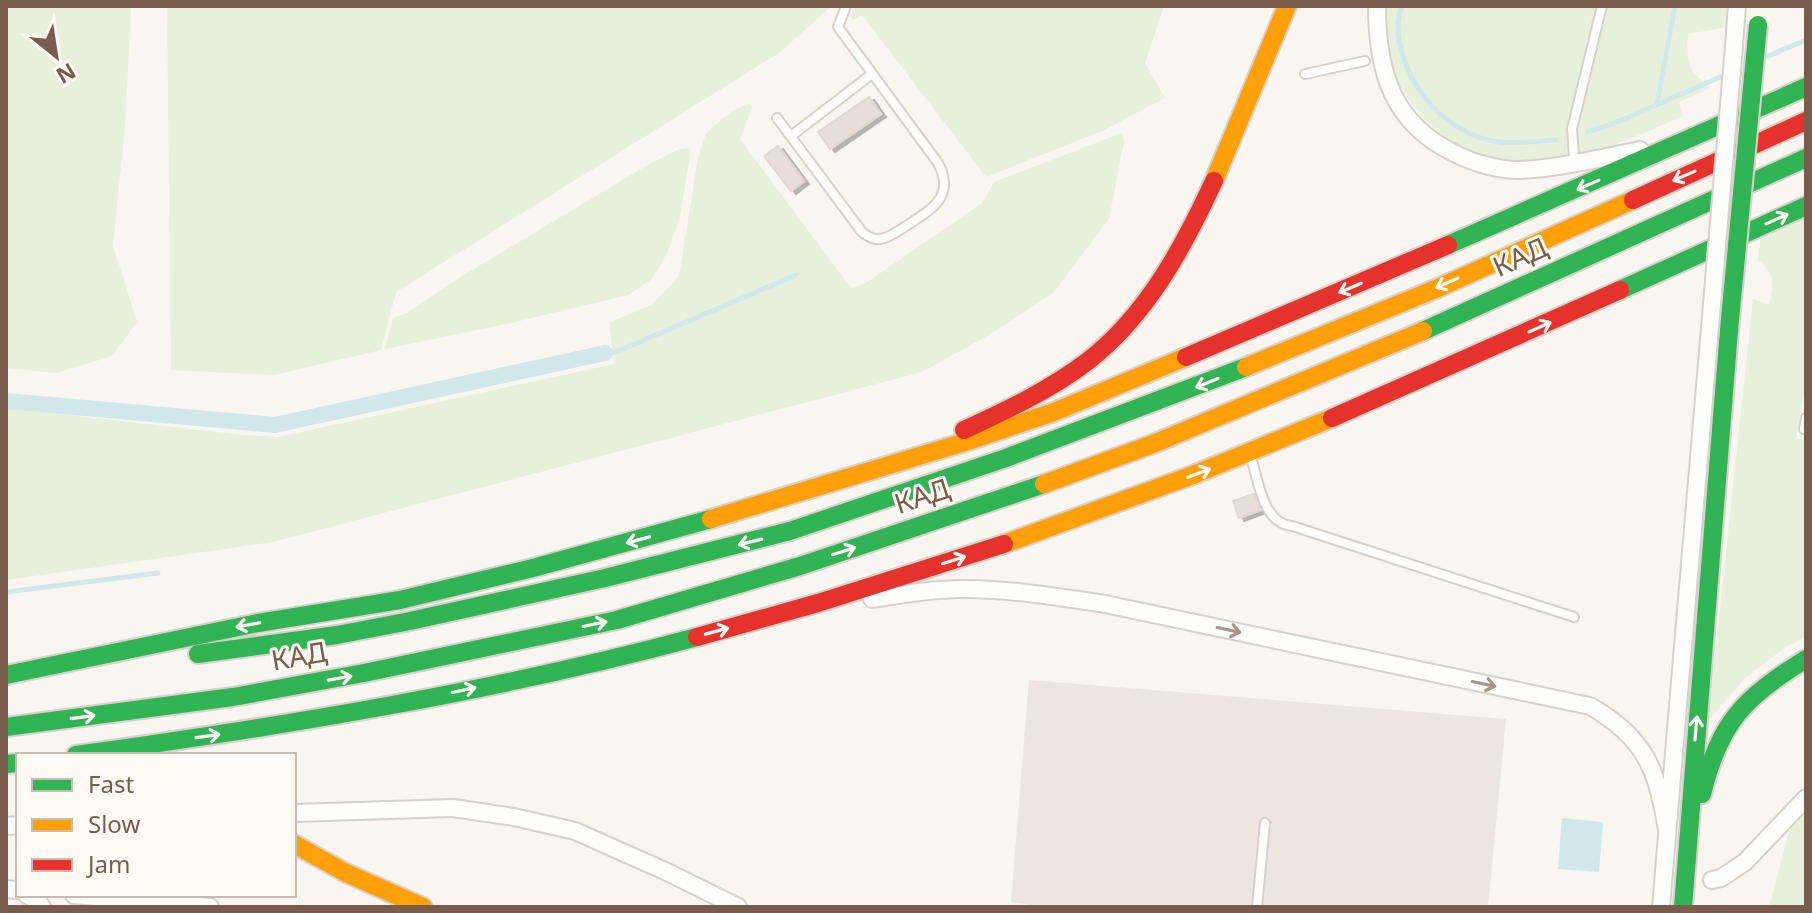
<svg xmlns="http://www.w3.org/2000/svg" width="1812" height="913" font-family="'Noto Sans',sans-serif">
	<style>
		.industrial { fill: #ede5e0 }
		.green { fill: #e7f0db }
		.water { fill: #d0e8ea }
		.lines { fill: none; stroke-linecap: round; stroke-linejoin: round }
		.stream { stroke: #d0e8ea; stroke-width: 5 }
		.canal { stroke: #d0e8ea; stroke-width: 16 }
		.building { fill: #e6ded7; stroke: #e2d8d2; stroke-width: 2; filter: url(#shadow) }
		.lane-casing { stroke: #d7d1cb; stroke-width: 12 }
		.street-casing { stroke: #d7d1cb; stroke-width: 20 }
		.fast-casing { stroke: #d9d2cb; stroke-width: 22 }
		.slow-casing { stroke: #d9d2cb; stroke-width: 22 }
		.jam-casing { stroke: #d9d2cb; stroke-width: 22 }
		.lane { stroke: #fefefd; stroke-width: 8 }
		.street { stroke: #fefefd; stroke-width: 16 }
		.fast { stroke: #30b455; stroke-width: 18 }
		.slow { stroke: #ff9f0a; stroke-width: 18 }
		.jam { stroke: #e5322d; stroke-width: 18 }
		.street-bridge-casing { stroke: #d7d1cb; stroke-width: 20; stroke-linecap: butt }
		.fast-bridge-casing { stroke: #d9d2cb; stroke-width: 22; stroke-linecap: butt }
		.street-bridge { stroke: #fefefd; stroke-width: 16 }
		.fast-bridge { stroke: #30b455; stroke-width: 18 }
		.oneway { stroke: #fffaf3 }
		.oneway2 { stroke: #a8958b }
		.labels { text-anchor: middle; stroke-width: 6; stroke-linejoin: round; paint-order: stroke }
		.street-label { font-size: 28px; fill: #7a5c4d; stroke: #fffaf3 }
	</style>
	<defs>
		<filter id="shadow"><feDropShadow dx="5" dy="3" stdDeviation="0" flood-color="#0004"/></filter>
	</defs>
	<rect width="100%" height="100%" fill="#f9f5f0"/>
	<path class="industrial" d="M1029 680 1506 719 1488 907H1049L1011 902Z"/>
	<path class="green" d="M6 6H131L125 126 113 245 137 322 112 356 56 373 6 368Z
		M167 6H832L779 53 396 292 381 350 274 375 171 370Z
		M854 6H1164L1145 63 1165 98 1102 131 986 177 862 15 853 20 850 16Z
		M1384 6H1732L1728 27 1688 34C1686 56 1687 74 1709 85V89L1679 102 1683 116C1642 134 1600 154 1555 160 1475 171 1406 128 1387 49 1384 36 1385 20 1384 6Z
		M749 103 752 107 740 139 851 288 866 283 982 203 994 182 1122 133 1124 142 1109 219 1053 293 987 336 922 372 273 542 6 580V408L244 435 278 437 614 364 609 323 653 304 679 276 698 158 706 133 731 112Z
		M688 148 690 156 679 221 667 253 652 279 628 295 511 323 385 349 393 318 407 313 457 279 649 164 679 149Z
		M1806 216V377L1796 439H1806V637L1786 647 1746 677 1708 721 1753 299 1769 305C1774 285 1775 273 1758 260L1761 232Z
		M1806 805V907H1769L1792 821Z"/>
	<path class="water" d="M1562 818 1603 822 1599 872 1558 869Z"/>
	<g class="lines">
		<path class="stream" d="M1401 6C1400 14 1397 23 1398 31 1402 84 1446 136 1500 142 1517 144 1538 141 1556 140
			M1761 59 1806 40
			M1657 104 1675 6
			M1587 132 1615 123 1727 74
			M605 353 616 352 796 275
			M6 592 158 573"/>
		<path class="canal" d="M6 401 275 425 605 353"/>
	</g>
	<path class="building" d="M869 97 881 114 830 149 818 132Z
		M778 146 804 181 791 191 764 156Z
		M1254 494 1261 510 1239 518 1233 501Z"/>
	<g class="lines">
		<defs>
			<path id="lane" d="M1305 74 1365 61
				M777 118 862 232C867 236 873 240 880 239 890 238 901 229 909 224 934 208 955 195 938 163L838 27 846 6
				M791 136 872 74
				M1574 157 1572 129 1602 6
				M1804 429 1806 418
				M1252 461C1259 484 1264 524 1292 526L1574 617
				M1257 907 1265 823"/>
			<path id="street" d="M1377 6C1377 71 1392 123 1454 153 1473 163 1498 170 1519 170 1560 168 1601 158 1640 150
				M1734 46 1737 6
				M872 599C903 594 933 589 964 589 1012 589 1058 597 1105 604L1590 706C1646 738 1657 770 1667 830
				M294 813 453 808 514 817 575 831 665 871 738 907
				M6 826 18 825
				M1712 880 1721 878 1745 862 1806 798
				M6 889 18 890
				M27 895 38 901 42 907
				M74 895 210 907
				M1661 907 1709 339"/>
			<path id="fast" d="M1448 245 1806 87
				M1620 290 1806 206
				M1423 331 1806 158
				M198 654 337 635 410 621 605 578 790 531 1006 458 1246 367
				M6 675 258 623 400 600 533 568 711 519
				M6 727 233 697 364 673 617 620 800 566 1044 484
				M76 755C284 726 493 692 697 637
				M6 764 18 763
				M1702 794C1720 721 1744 698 1806 659
				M1683 907 1729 330"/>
			<path id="slow" d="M1214 181 1287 6
				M1246 367 1438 288 1633 200
				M1044 484 1153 444 1423 331
				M711 519 962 443 1054 412 1186 357
				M1004 544 1193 475 1332 418
				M294 844 346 873 423 907"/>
			<path id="jam" d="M1633 200 1806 121
				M1186 357 1448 245
				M1332 418 1620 290
				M964 430C1007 410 1050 390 1088 361 1147 315 1183 248 1214 181
				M697 637 818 603 1004 544"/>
		</defs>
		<use href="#lane" class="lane-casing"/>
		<use href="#street" class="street-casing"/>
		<use href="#fast" class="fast-casing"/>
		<use href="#slow" class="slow-casing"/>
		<use href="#jam" class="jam-casing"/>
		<use href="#lane" class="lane"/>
		<use href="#street" class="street"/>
		<use href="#fast" class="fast"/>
		<use href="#slow" class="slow"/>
		<use href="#jam" class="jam"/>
		<defs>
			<path id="street-bridge" d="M1709 339 1734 46"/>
			<path id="fast-bridge" d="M1729 330 1758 25"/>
		</defs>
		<use href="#street-bridge" class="street-bridge-casing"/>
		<use href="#fast-bridge" class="fast-bridge-casing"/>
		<use href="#street-bridge" class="street-bridge"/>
		<use href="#fast-bridge" class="fast-bridge"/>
	</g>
	<defs><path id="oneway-shaft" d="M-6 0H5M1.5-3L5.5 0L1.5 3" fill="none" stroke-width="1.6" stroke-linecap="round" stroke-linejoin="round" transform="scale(2)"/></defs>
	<g class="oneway">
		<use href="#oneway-shaft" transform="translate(1684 176) rotate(156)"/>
		<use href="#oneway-shaft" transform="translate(1588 185) rotate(156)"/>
		<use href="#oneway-shaft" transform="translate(1777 219) rotate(-24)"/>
		<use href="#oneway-shaft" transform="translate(1447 283) rotate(156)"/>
		<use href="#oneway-shaft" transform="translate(1350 288) rotate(157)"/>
		<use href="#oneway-shaft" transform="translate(1540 327) rotate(-24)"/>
		<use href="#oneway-shaft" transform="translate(1207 383) rotate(158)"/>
		<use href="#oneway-shaft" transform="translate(1199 473) rotate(-21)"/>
		<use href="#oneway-shaft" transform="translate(638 540) rotate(165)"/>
		<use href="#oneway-shaft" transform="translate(750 542) rotate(166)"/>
		<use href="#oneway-shaft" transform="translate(844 551) rotate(-18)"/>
		<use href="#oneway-shaft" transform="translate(954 560) rotate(-18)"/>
		<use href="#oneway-shaft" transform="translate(595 624) rotate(-12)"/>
		<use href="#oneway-shaft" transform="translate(248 625) rotate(169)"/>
		<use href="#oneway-shaft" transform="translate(717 631) rotate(-15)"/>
		<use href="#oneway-shaft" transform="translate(340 678) rotate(-10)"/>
		<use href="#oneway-shaft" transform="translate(464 690) rotate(-12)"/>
		<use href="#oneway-shaft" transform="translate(83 717) rotate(-8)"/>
		<use href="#oneway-shaft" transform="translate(1696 728) rotate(-85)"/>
		<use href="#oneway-shaft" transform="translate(208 736) rotate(-8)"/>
	</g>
	<g class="oneway2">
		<use href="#oneway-shaft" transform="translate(1229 630) rotate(12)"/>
		<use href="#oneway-shaft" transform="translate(1484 684) rotate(12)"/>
	</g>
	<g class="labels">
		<g class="street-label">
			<text transform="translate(1520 257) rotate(-24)" y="10">КАД</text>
			<text transform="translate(922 496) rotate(-18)" y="10">КАД</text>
			<text transform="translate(299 656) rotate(-10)" y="10">КАД</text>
		</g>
	</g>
	<rect width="1812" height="913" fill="none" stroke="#7a5c4d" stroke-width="16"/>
	<rect x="16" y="753" width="280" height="144" fill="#fffaf3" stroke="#cabbb1" stroke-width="2"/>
	<rect x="32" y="779" width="40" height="12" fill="#30b455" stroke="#cabbb1" stroke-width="2"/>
	<text x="88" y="793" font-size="24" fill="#7a5c4d">Fast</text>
	<rect x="32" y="819" width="40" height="12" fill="#ff9f0a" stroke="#cabbb1" stroke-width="2"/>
	<text x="88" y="833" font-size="24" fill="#7a5c4d">Slow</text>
	<rect x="32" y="859" width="40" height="12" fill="#e5322d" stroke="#cabbb1" stroke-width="2"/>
	<text x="88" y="873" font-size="24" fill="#7a5c4d">Jam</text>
	<g transform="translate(56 56) rotate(150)" stroke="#fffaf3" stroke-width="6" paint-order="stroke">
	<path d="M0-6L14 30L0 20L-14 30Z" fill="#7a5c4d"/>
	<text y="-12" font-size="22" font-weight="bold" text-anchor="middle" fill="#7a5c4d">N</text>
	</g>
</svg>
